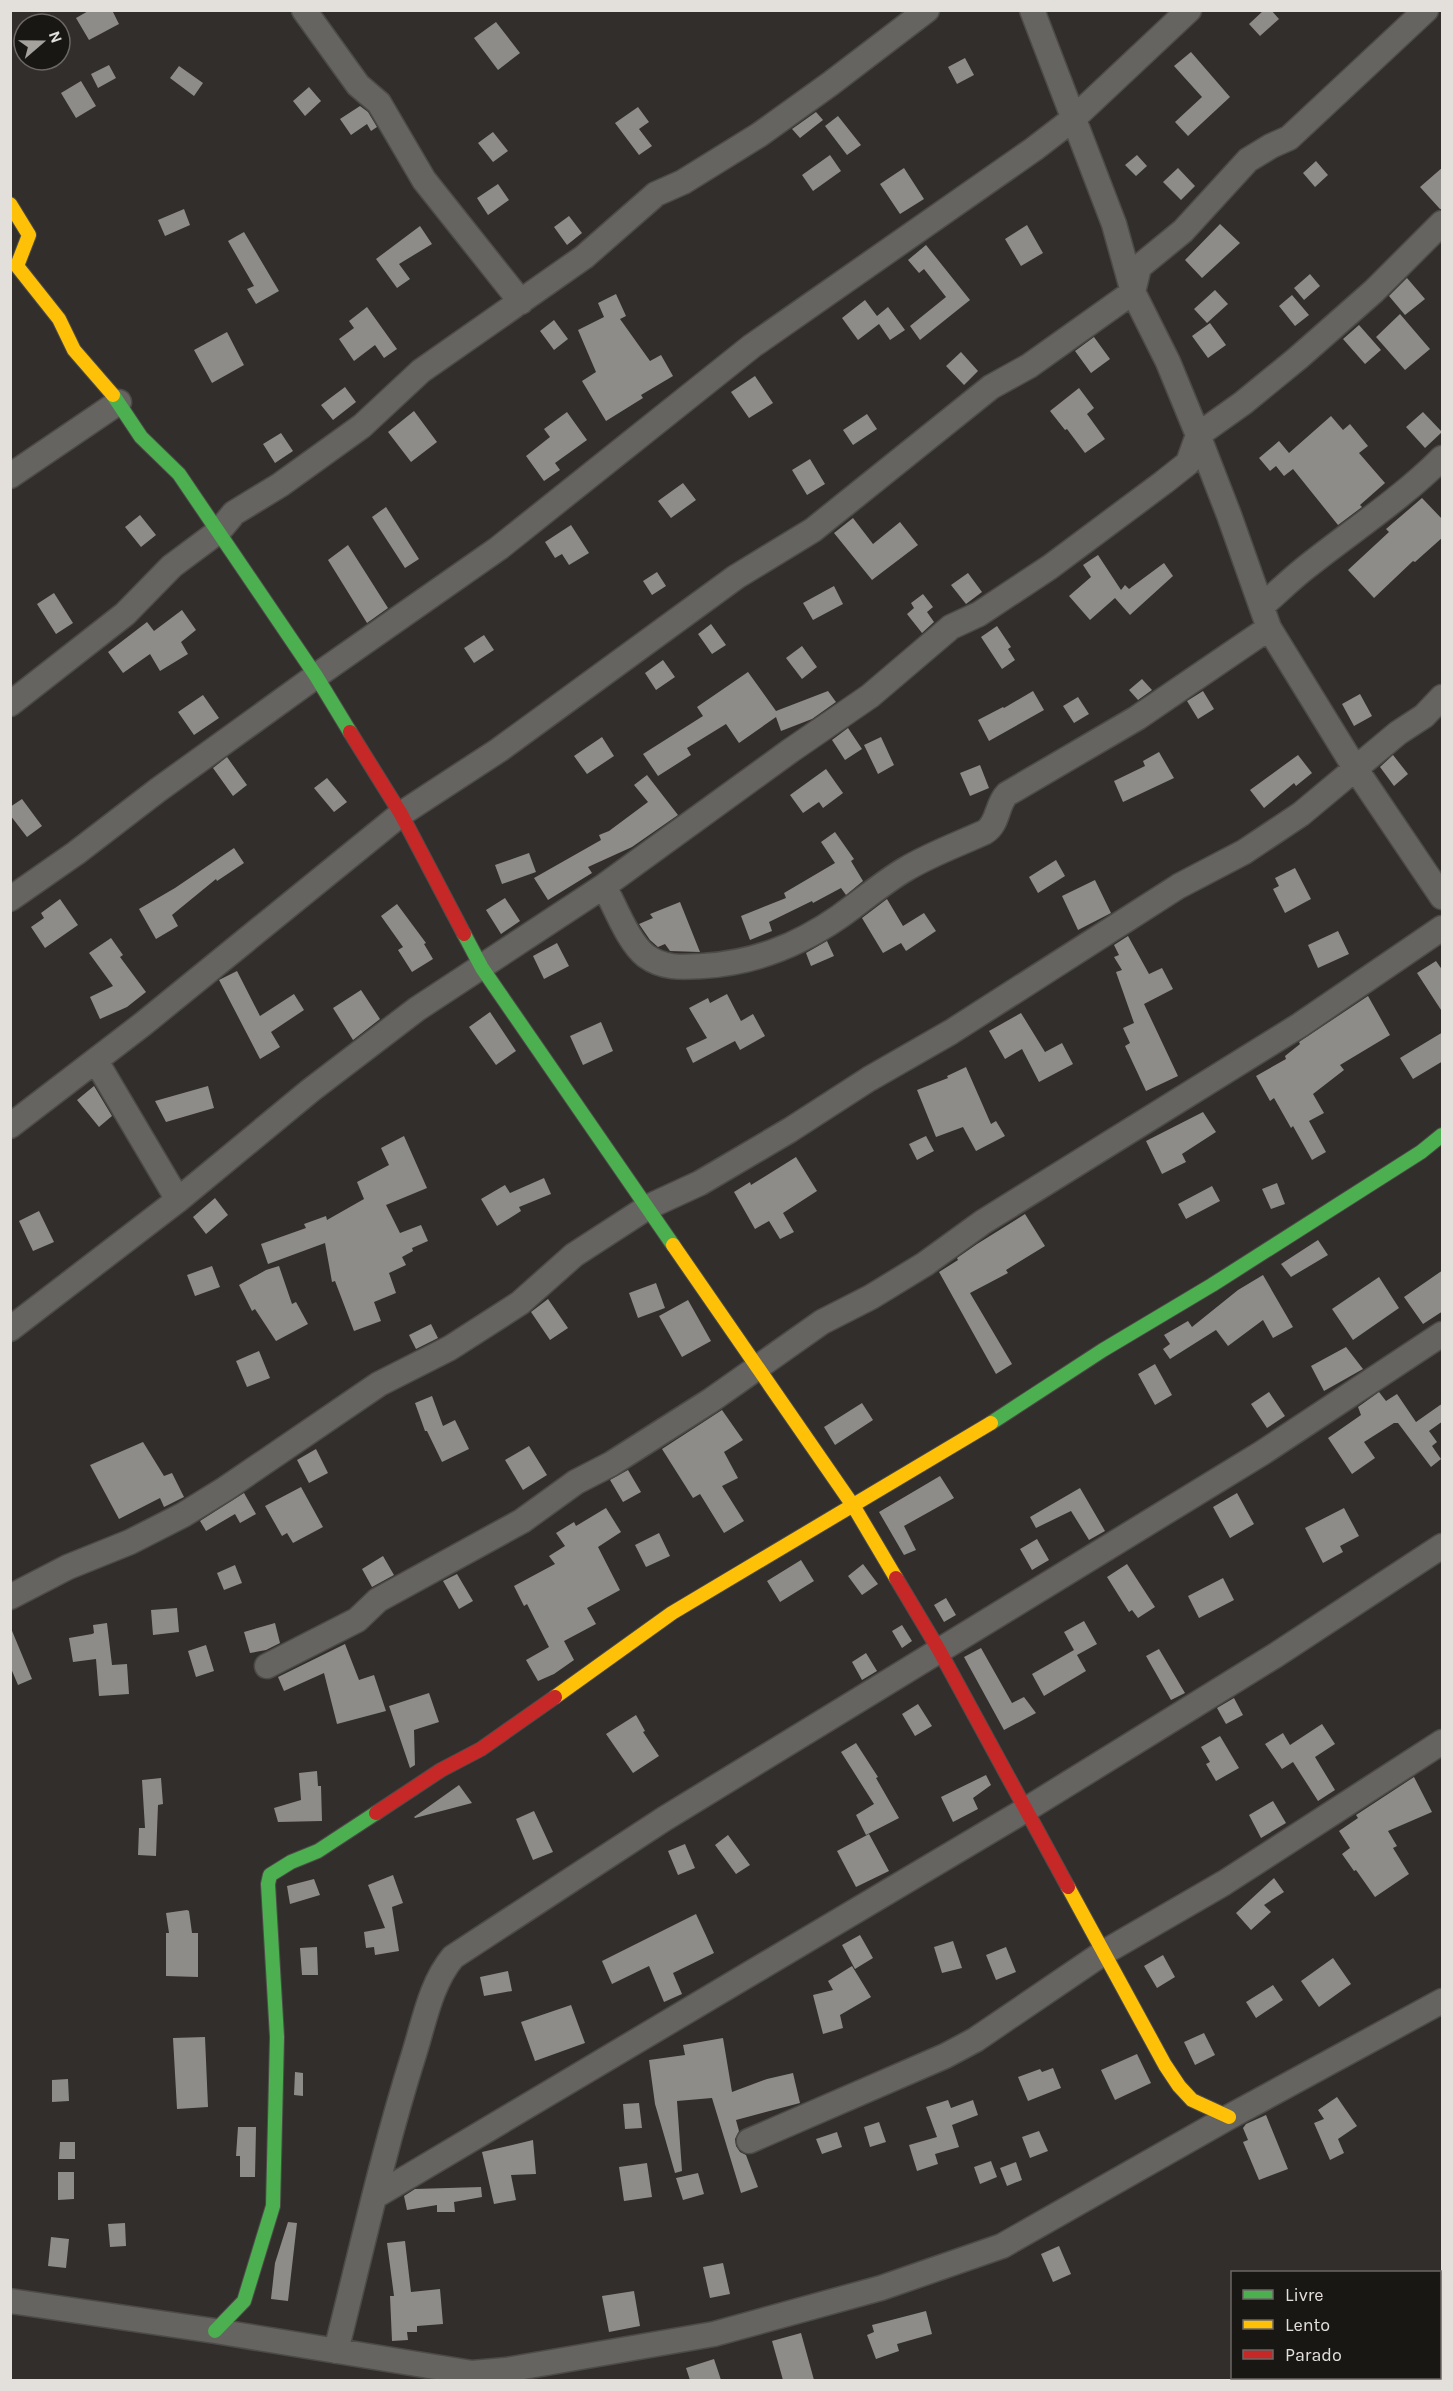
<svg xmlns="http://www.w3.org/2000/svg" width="1453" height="2391" font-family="Karla,sans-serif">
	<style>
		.building { fill: #8e8c89 }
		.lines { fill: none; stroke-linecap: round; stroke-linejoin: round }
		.street-casing { stroke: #4d4b48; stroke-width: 27 }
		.fast-casing { stroke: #4d4b48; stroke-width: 16 }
		.slow-casing { stroke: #4d4b48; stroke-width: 16 }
		.jam-casing { stroke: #4d4b48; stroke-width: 16 }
		.street { stroke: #666461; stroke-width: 24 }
		.fast { stroke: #4caf50; stroke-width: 14 }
		.slow { stroke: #ffc107; stroke-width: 14 }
		.jam { stroke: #c62828; stroke-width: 14 }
	</style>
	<rect width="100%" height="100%" fill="#312e2b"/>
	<path class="building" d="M90 10H112L119 24 89 40 76 18Z
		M1264 10H1271L1279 19 1260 36 1249 24Z
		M496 22 520 53 498 70 474 38Z
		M1191 52 1230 97 1188 136 1175 122 1202 97 1174 66Z
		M965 58 974 75 957 84 948 67Z
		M109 65 116 78 98 88 91 74Z
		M179 66 203 83 194 96 170 78Z
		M81 81 96 106 76 118 61 93Z
		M309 87 321 101 305 116 293 101Z
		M360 106 368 112 377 127 371 131 367 124 351 135 340 119Z
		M638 107 649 122 639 129 652 146 639 155 615 123Z
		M816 112 823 120 800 138 792 129Z
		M838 116 861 145 847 155 825 126Z
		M493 132 508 151 493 162 478 143Z
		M830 155 841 171 813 191 802 175Z
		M1137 155 1147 166 1136 176 1125 165Z
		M1316 161 1328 175 1315 187 1303 173Z
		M1443 167V209H1440L1420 187Z
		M904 168 924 199 900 214 880 184Z
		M1178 168 1195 186 1181 200 1163 182Z
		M498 184 509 200 488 215 477 198Z
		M184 209 190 225 165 236 158 220Z
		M569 216 582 233 567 245 554 227Z
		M1220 224 1240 243 1202 278 1185 260Z
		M1027 225 1043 253 1021 266 1005 239Z
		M420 226 432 244 399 264 410 279 397 288 376 259Z
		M244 232 279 291 256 304 247 289 254 286 228 241Z
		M926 245 970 300 920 340 910 326 946 297 924 269 919 273 908 260Z
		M1310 274 1320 286 1304 300 1294 288Z
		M1407 278 1425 299 1405 315 1389 296Z
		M1215 290 1228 304 1207 323 1194 309Z
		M616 294 626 316 620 319 650 361 661 355 673 376 641 395 643 398 606 421 582 381 596 372 578 330 604 317 598 303Z
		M1292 295 1309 315 1295 326 1279 306Z
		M865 300 877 316 888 307 905 330 890 340 879 324 858 340 842 318Z
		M367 307 397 349 384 358 375 345 354 361 339 339 354 328 349 321Z
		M1400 314 1430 349 1405 370 1376 337Z
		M554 320 568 339 554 350 540 331Z
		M1210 323 1226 345 1208 358 1192 336Z
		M1359 325 1381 350 1365 364 1343 339Z
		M227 332 244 365 212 383 194 350Z
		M1094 337 1110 359 1091 373 1075 351Z
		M961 352 978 371 964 385 946 366Z
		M755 376 773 403 749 418 731 392Z
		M345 387 356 402 333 420 321 405Z
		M1079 388 1094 408 1087 414 1105 439 1085 453 1067 429 1065 430 1050 411Z
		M414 411 437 442 411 462 388 432Z
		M567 412 587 440 555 463 560 470 544 481 526 456 550 437 544 429Z
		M1423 412 1442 432 1425 448 1406 427Z
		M867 414 877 429 853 445 843 430Z
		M1331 416 1343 430 1350 424 1368 446 1359 453 1385 483 1360 505 1362 507 1338 525 1293 469 1284 476 1276 466 1270 471 1259 458 1279 441 1289 453Z
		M281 433 293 451 275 463 263 444Z
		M810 459 825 484 807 495 792 470Z
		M683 483 696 500 671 518 658 501Z
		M1422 498 1443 520V537L1415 562 1413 561 1374 598 1348 570 1389 532 1386 529Z
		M386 507 419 559 405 568 372 517Z
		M140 515 156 535 141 547 125 527Z
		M853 518 873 544 900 522 918 545 872 580 834 533Z
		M571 525 589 553 569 565 562 554 555 558 545 542Z
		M348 545 388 608 367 623 328 560Z
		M1098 555 1121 590 1125 585 1129 589 1164 563 1173 576 1130 615 1115 598 1090 620 1069 596 1091 577 1083 565Z
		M657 572 666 586 652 595 643 581Z
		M968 573 982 592 966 604 951 585Z
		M834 586 843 604 813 620 803 603Z
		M54 593 73 623 56 634 37 604Z
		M923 594 933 607 927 612 934 622 922 633 907 614 914 608 911 603Z
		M182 610 196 630 181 642 188 654 160 671 150 654 123 673 108 652 147 622 154 631Z
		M711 624 726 645 712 654 698 634Z
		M997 626 1011 647 1008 649 1015 660 1002 669 981 637Z
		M484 635 494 650 474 663 464 648Z
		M802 646 817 667 802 679 786 658Z
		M663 660 675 677 656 690 645 673Z
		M748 672 776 711 828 691 836 702 812 719 781 731 776 717 739 743 726 724 687 748 691 755 658 776 643 754 703 716 697 707Z
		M1142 679 1152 690 1138 700 1129 690Z
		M1033 691 1044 710 989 741 978 720 1003 707 1004 708Z
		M1203 691 1214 709 1198 719 1187 701Z
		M1360 694 1372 716 1354 726 1342 704Z
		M203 695 219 718 194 735 178 712Z
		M1078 697 1089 714 1074 723 1063 706Z
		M848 728 862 749 845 760 832 740Z
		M602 737 614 756 587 774 574 756Z
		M881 737 894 765 878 774 864 745Z
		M1159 752 1174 778 1123 802 1114 781 1145 766 1143 761Z
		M1298 755 1312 773 1296 786 1294 783 1264 808 1250 790Z
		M1393 755 1408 774 1394 786 1380 767Z
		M227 757 247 785 233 796 213 768Z
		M980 765 989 788 970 796 960 773Z
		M826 769 843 793 823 808 819 802 803 813 790 795Z
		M647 775 678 815 632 847 588 867 592 873 548 900 534 878 601 840 599 835 609 831 648 802 634 785Z
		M327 778 347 802 334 812 314 788Z
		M22 799 42 826 27 837 10 815V807Z
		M835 832 854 859 851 861 863 881 846 895 841 888 813 903 812 901 769 922 772 931 750 940 741 916 786 898 784 893 835 863 821 842Z
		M234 848 244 863 217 881 216 879 172 915 178 926 156 939 139 909 175 888Z
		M529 853 536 872 502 884 495 865Z
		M1056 860 1065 876 1038 893 1029 877Z
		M1295 868 1311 899 1285 913 1273 889 1279 886 1275 878Z
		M1095 880 1111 913 1078 930 1062 896Z
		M505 898 520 921 501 934 486 910Z
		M60 899 78 925 45 948 31 927 44 918 41 913Z
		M887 899 903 926 924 913 936 931 906 951 901 943 883 953 862 918Z
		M680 902 700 952 670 951 665 944 658 947 650 940 639 924 653 918 650 914Z
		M397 904 426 943 424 944 433 959 412 972 398 950 403 947 381 916Z
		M1338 931 1349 954 1318 968 1308 945Z
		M1128 936 1149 974 1162 968 1173 989 1144 1004 1178 1076 1146 1091 1125 1046 1130 1043 1123 1028 1134 1023 1116 972 1122 970 1114 957 1119 955 1114 945Z
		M111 938 123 955 120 957 146 992 127 1007 100 1019 90 997 113 986 89 953Z
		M827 941 834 956 811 966 806 953Z
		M557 943 569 966 544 979 533 956Z
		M1436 961 1443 971V1013L1417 973Z
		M237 971 260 1016 294 994 304 1010 271 1032 280 1047 260 1059 219 980Z
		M361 990 380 1019 353 1040 333 1008Z
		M727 994 741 1021 753 1014 765 1036 740 1050 735 1041 693 1063 686 1048 707 1038 689 1008 708 998 710 1003Z
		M1368 996 1390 1035 1340 1065 1344 1070 1313 1094 1324 1113 1309 1121 1326 1152 1312 1160 1293 1126 1291 1128 1274 1098 1270 1101 1256 1076 1286 1059 1285 1056 1300 1044 1299 1042Z
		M490 1012 516 1051 496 1065 469 1027Z
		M1021 1013 1045 1052 1062 1043 1073 1064 1039 1082 1022 1049 1005 1059 989 1031Z
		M601 1022 613 1051 583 1065 570 1036Z
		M1443 1032V1061L1413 1079 1400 1058Z
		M966 1067 991 1124 996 1121 1005 1136 976 1151 963 1127 936 1137 917 1090 948 1078 947 1076Z
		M94 1086 112 1116 99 1127 77 1100Z
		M208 1086 214 1108 166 1122 155 1101Z
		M1203 1112 1216 1132 1182 1154 1186 1162 1162 1174 1146 1141Z
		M404 1136 427 1188 386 1205 400 1233 421 1225 428 1241 412 1248 413 1251 402 1257 406 1265 389 1273 396 1293 374 1302 381 1321 354 1331 335 1281 332 1282 325 1243 268 1264 261 1244 306 1228 304 1224 326 1216 327 1220 364 1199 357 1182 389 1165 381 1148Z
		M926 1136 934 1151 917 1160 909 1144Z
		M796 1157 817 1191 783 1213 794 1232 780 1239 769 1221 755 1229 734 1192 750 1182 751 1185Z
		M544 1178 551 1194 519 1207 521 1211 497 1226 481 1199 505 1185 510 1193Z
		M1277 1183 1285 1204 1271 1209 1262 1189Z
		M1212 1186 1220 1201 1186 1219 1178 1204Z
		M215 1198 228 1215 206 1234 193 1217Z
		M39 1211 54 1242 33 1251 19 1221Z
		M1025 1214 1045 1246 1006 1270 1008 1273 970 1293 1012 1364 996 1374 939 1272 958 1260 957 1258 977 1244Z
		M1318 1240 1328 1255 1291 1277 1281 1264Z
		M212 1266 220 1287 195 1296 187 1275Z
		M279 1266 292 1304 296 1302 308 1324 276 1341 255 1309 252 1311 239 1285 266 1270Z
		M1443 1270V1311L1423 1324 1404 1297Z
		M1263 1275 1293 1327 1273 1338 1263 1320 1228 1346 1216 1330 1170 1359 1163 1349 1170 1344 1164 1335 1188 1321 1192 1327 1238 1290Z
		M1379 1277 1399 1308 1353 1340 1332 1309Z
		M656 1283 665 1308 638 1318 629 1293Z
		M548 1299 568 1328 550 1340 531 1312Z
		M688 1300 711 1341 682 1357 659 1316Z
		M431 1324 438 1338 416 1349 409 1335Z
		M1346 1347 1363 1369 1324 1391 1311 1366Z
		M259 1351 270 1378 247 1387 236 1361Z
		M1155 1364 1172 1395 1155 1405 1138 1374Z
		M1269 1392 1285 1416 1267 1428 1251 1404Z
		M1379 1392 1386 1401 1397 1394 1416 1422 1443 1403V1421L1429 1431 1437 1442 1432 1446 1441 1459 1431 1467 1398 1423H1394L1364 1442 1375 1458 1352 1474 1328 1438 1361 1415 1358 1407Z
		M432 1396 443 1426 455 1420 469 1449 442 1462 427 1431H425L415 1403Z
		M862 1403 873 1420 835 1445 824 1427Z
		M722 1410 743 1440 724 1452 738 1478 722 1486 744 1521 724 1533 700 1494 693 1498 662 1449Z
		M143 1442 164 1476 172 1473 184 1497 164 1507 160 1498 119 1519 90 1465Z
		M529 1446 547 1475 523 1490 505 1460Z
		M316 1449 328 1473 309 1483 297 1460Z
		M628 1470 641 1492 623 1502 610 1480Z
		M940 1476 954 1498 904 1526 916 1550 904 1555 879 1512Z
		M301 1487 323 1527 293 1543 287 1533 282 1536 265 1506Z
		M1080 1488 1105 1531 1089 1540 1071 1511 1036 1528 1030 1517Z
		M244 1493 256 1514 240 1523 235 1514 206 1531 200 1521Z
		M1237 1493 1254 1524 1230 1538 1213 1507Z
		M606 1508 621 1532 598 1547 620 1590 587 1608 596 1624 564 1641 574 1660 554 1674 538 1681 526 1660 549 1647 527 1604 524 1606 514 1586 555 1564 549 1556 565 1546 556 1533 574 1522 576 1526Z
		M1344 1508 1359 1536 1340 1546 1343 1552 1323 1563 1305 1528Z
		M659 1533 670 1556 646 1567 635 1545Z
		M1037 1539 1049 1560 1032 1570 1020 1549Z
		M383 1556 394 1575 372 1587 362 1569Z
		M801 1560 814 1581 780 1602 767 1581Z
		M863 1564 878 1584 862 1595 848 1576Z
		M1127 1564 1155 1607 1138 1618 1132 1610 1129 1612 1107 1577Z
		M235 1565 242 1583 224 1590 217 1573Z
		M457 1574 473 1601 459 1609 443 1581Z
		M1223 1578 1234 1600 1199 1618 1188 1596Z
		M946 1598 956 1615 944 1622 934 1605Z
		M177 1608 179 1632 153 1635 151 1610Z
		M1084 1621 1097 1644 1077 1655 1086 1671 1044 1696 1032 1674 1074 1650 1064 1632Z
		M107 1623 112 1665 127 1664 129 1694 99 1696 96 1659 73 1662 69 1638 92 1634 94 1633 93 1625Z
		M275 1623 280 1643 266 1650 250 1653 244 1632Z
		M902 1625 912 1641 902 1648 892 1631Z
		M10 1626 32 1679 18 1685 10 1666Z
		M345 1644 359 1680 374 1675 386 1711 337 1724 324 1673 284 1691 278 1677Z
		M206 1645 214 1671 196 1677 188 1651Z
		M981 1648 1012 1703 1024 1697 1036 1713 1004 1730 964 1657Z
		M1159 1649 1185 1693 1171 1700 1146 1656Z
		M866 1653 877 1671 862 1680 852 1662Z
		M429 1693 439 1722 414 1730 415 1765 410 1768 389 1706Z
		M1234 1698 1243 1715 1226 1724 1217 1708Z
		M918 1704 932 1726 915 1736 902 1714Z
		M636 1715 645 1731 643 1732 659 1756 633 1773 606 1734Z
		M1322 1724 1335 1744 1315 1757 1335 1790 1318 1801 1293 1762 1282 1769 1265 1744 1283 1733 1290 1745Z
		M1220 1736 1239 1768 1216 1781 1206 1764 1210 1762 1201 1747Z
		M856 1743 878 1777 876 1778 899 1818 866 1835 856 1815 874 1804 841 1752Z
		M317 1771 318 1786H321L322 1821 278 1822 274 1808 301 1800 299 1773Z
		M986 1775 991 1785 973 1798 978 1809 953 1822 941 1797Z
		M1414 1777 1432 1812 1388 1831 1397 1846 1393 1848 1409 1874 1375 1897 1356 1870 1354 1871 1342 1854 1350 1848 1339 1831 1358 1818 1356 1815Z
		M161 1778 163 1804 158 1805 156 1856 138 1855 139 1828H145L142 1780Z
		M459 1785 472 1803 415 1818 414 1817Z
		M1273 1801 1286 1823 1261 1838 1249 1815Z
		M534 1811 553 1852 533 1860 516 1819Z
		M869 1834 889 1871 856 1887 837 1851Z
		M728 1835 750 1865 736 1874 715 1845Z
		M685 1844 695 1868 678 1875 668 1851Z
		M393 1875 403 1903 392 1907 399 1951 375 1955 374 1947 366 1948 364 1932 385 1928 368 1885Z
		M1274 1878 1284 1892 1264 1905 1271 1912 1251 1930 1236 1913Z
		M314 1879 320 1895 290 1904 287 1886Z
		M187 1910 189 1911 192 1933H198V1977L166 1976V1933H169L166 1913Z
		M696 1914 714 1953 673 1973 682 1994 664 2002 649 1966 612 1984 602 1961Z
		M860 1935 873 1958 855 1969 842 1945Z
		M953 1941 962 1968 942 1973 934 1947Z
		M317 1947 318 1975H302L300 1948Z
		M1006 1947 1016 1972 996 1980 986 1955Z
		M1163 1955 1175 1977 1157 1988 1144 1966Z
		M1333 1958 1351 1984 1319 2007 1301 1981Z
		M852 1966 871 1997 840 2015 843 2028 823 2034 813 1995 833 1990 828 1981Z
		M508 1971 512 1991 484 1996 480 1977Z
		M1273 1985 1283 2000 1256 2018 1246 2002Z
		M571 2005 585 2043 535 2061 521 2022Z
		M1204 2033 1215 2055 1195 2065 1184 2042Z
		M205 2037 208 2107 177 2109 173 2038Z
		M723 2038 732 2092 767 2079 793 2073 800 2103 736 2120 739 2131 735 2139 736 2146 740 2152 746 2155 758 2187 741 2193 712 2098 677 2101 682 2171 675 2173 655 2104 649 2060 685 2055 683 2045Z
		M1137 2054 1151 2083 1115 2100 1101 2070Z
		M1053 2068 1061 2088 1028 2101 1018 2077 1040 2069 1042 2072Z
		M295 2072 303 2073V2096L294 2095Z
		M68 2079 69 2101 52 2102V2080Z
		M1337 2097 1357 2126 1338 2139 1344 2153 1330 2160 1314 2123 1324 2119 1318 2110Z
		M948 2100 951 2108 973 2100 978 2115 952 2125 959 2147 935 2154 938 2164 917 2171 909 2145 937 2137 926 2107Z
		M639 2103 642 2128 625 2129 623 2104Z
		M1266 2115 1288 2169 1259 2180 1243 2142 1248 2140 1243 2128 1246 2124Z
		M879 2122 886 2142 870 2147 864 2127Z
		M238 2127H256L255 2177H240V2156H236Z
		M1039 2131 1048 2151 1030 2158 1022 2137Z
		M837 2132 842 2147 822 2154 816 2139Z
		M533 2140 536 2174 511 2175 516 2200 494 2204 482 2152Z
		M60 2142H75V2159H59Z
		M991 2161 997 2177 980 2184 974 2167Z
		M1016 2162 1022 2180 1007 2186 1000 2168Z
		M647 2163 652 2197 624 2201 619 2167Z
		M58 2172H74V2199L58 2200Z
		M698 2173 704 2194 683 2200 676 2178Z
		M481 2187 482 2197 454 2202 455 2212H437V2205L407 2210 404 2196 415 2189Z
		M288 2222 297 2223 288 2301 271 2299 275 2263Z
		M125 2223 126 2246 110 2247 108 2224Z
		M51 2237 69 2239 66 2268 48 2266Z
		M405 2241 411 2292 440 2289 443 2324 417 2326V2332H407L408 2340 392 2341 390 2296H394L387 2243Z
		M1059 2246 1071 2274 1053 2282 1041 2254Z
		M723 2263 730 2294 710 2298 703 2267Z
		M634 2291 640 2326 609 2332 602 2296Z
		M926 2311 932 2334 897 2344 899 2351 876 2359 867 2335 874 2332 872 2325Z
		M801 2333 814 2380H783L772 2341Z
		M714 2359 721 2380H690L686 2368Z"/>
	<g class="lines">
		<defs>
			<path id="street" d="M304 10 358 85 379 103 424 180 521 302
				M1032 10 1114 224 1133 292 1168 362 1198 435 1229 515 1269 628 1355 768 1442 897
				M10 476 119 402
				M1262 606C1276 594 1289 581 1304 569 1350 532 1400 500 1442 458
				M10 704 125 614 172 566 219 531 234 513 280 485 362 426 421 371 584 257 656 194 683 182 759 135 830 84 927 10
				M604 886C615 906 628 942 646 956 664 969 683 967 703 966 754 963 797 946 839 917 862 901 882 883 906 869 931 854 959 844 985 832 999 823 996 805 1007 794L1137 718 1269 628
				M10 899 76 853 158 790 316 676 499 548 752 346 1034 149 1073 119 1189 10
				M96 1061 178 1200
				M10 1126 143 1024 401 814 499 750 736 577 813 530 991 387 1029 366 1133 292 1139 267 1183 231 1248 160 1271 146 1289 138 1426 10
				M10 1329 178 1200 311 1090 417 1009 604 886 790 751 870 696 951 627 979 614 1050 567 1164 482 1188 463 1198 435 1243 403 1298 358 1374 291 1442 223
				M10 1597 68 1567 130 1542 183 1515 225 1489 379 1384 450 1348 520 1303 574 1255 648 1207 700 1183 790 1130 869 1079 951 1032 1179 886 1244 852 1301 814 1398 733 1424 716 1442 697
				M267 1666 357 1620 378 1600 522 1521 576 1482 611 1464 710 1401 822 1322 871 1297 925 1264 983 1222 1300 1025 1442 928
				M749 2141 945 2056 975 2040 1103 1953 1224 1883 1442 1742
				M374 2197 1027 1809 1276 1655 1442 1546
				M10 2301 215 2331 472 2373 506 2370 714 2334 881 2288 1002 2246 1229 2117 1442 2001
				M336 2351C361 2252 383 2152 414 2054 424 2022 431 1983 453 1957L664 1819 1262 1453 1442 1334"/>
			<path id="fast" d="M113 395 141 437 179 474 316 676 350 732
				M464 934 482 968 673 1245
				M991 1423 1103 1350 1212 1285 1421 1152 1442 1135
				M215 2331 244 2301 273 2206 277 2037 268 1884 270 1875 291 1862 318 1851 376 1813"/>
			<path id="slow" d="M10 204 29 235 17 266 59 319 74 350 113 395
				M673 1245 854 1507 896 1578
				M555 1697 672 1613 991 1423
				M1068 1887 1165 2065 1179 2086 1192 2100 1229 2117"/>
			<path id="jam" d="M350 732 401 814 464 934
				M896 1578 939 1650 1068 1887
				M376 1813 441 1770 481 1749 555 1697"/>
		</defs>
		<use href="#street" class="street-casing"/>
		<use href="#fast" class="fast-casing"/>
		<use href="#slow" class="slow-casing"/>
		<use href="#jam" class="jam-casing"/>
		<use href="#street" class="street"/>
		<use href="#fast" class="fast"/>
		<use href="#slow" class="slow"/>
		<use href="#jam" class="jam"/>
	</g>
	<rect width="1453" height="2391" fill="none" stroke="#e3e0dc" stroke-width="24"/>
	<rect x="1231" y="2271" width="210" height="108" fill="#191714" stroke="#6a6764" stroke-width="1.5"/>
	<rect x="1243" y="2290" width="30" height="9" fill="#4caf50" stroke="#6a6764" stroke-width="1.5"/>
	<text x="1285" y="2301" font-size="18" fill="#e3e0dc">Livre</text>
	<rect x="1243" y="2320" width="30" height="9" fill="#ffc107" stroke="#6a6764" stroke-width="1.5"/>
	<text x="1285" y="2331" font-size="18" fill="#e3e0dc">Lento</text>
	<rect x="1243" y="2350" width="30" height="9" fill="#c62828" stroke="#6a6764" stroke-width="1.5"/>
	<text x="1285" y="2361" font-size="18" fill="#e3e0dc">Parado</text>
	<g transform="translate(42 42) rotate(70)"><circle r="28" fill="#191714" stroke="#6a6764" stroke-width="1.5"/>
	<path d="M0-4.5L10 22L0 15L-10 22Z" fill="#a5a29e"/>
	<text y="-9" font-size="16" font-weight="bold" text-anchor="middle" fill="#e3e0dc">N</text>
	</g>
</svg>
